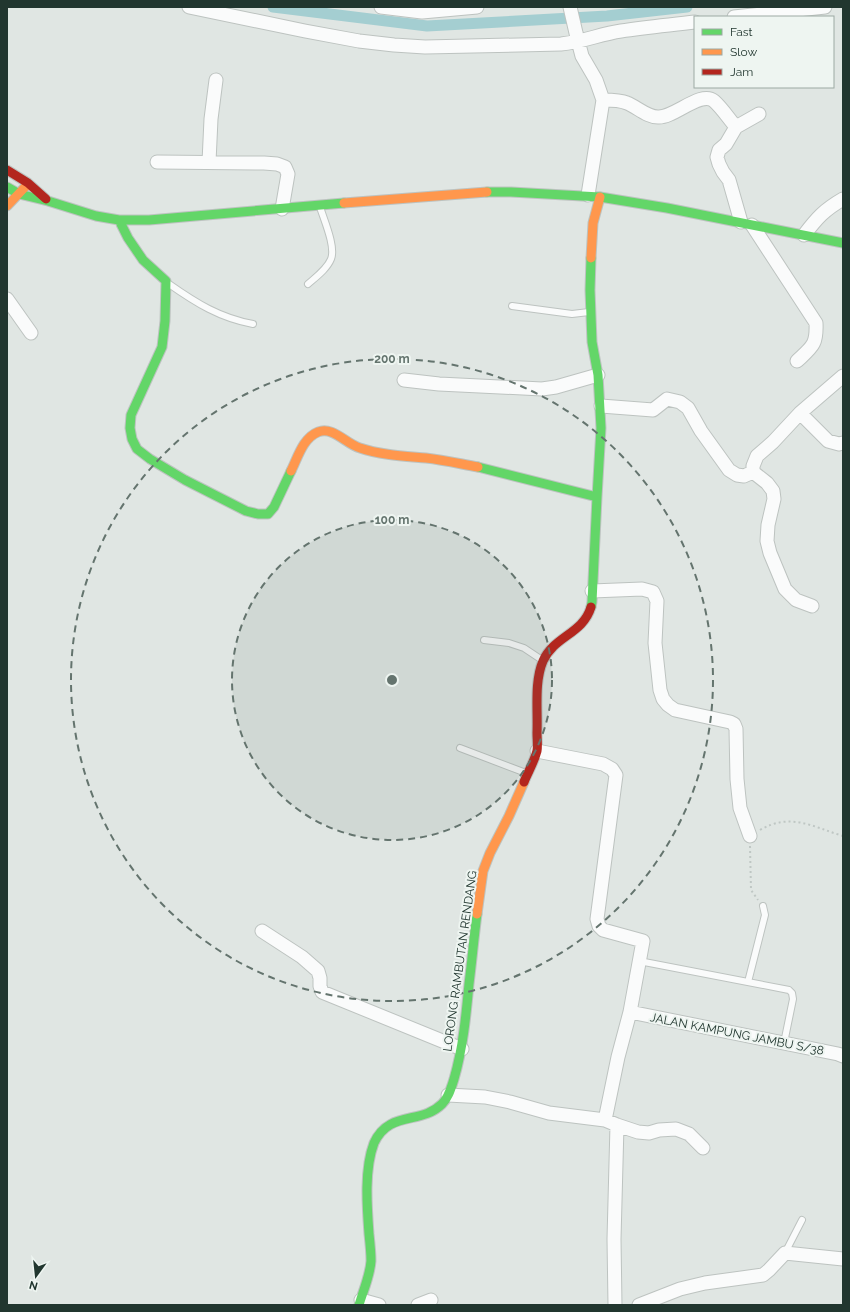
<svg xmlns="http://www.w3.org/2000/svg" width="850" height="1312" font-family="Raleway,sans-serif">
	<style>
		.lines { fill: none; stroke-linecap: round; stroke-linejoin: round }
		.canal { stroke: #a4ced1; stroke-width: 11 }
		.lane-casing { stroke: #bdc3c0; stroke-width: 8 }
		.street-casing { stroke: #bdc3c0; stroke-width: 15 }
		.fast-casing { stroke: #bdc3c0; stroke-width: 11 }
		.slow-casing { stroke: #bdc3c0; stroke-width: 11 }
		.jam-casing { stroke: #bdc3c0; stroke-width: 11 }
		.path { stroke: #bfc7c4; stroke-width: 2; stroke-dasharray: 2 3; stroke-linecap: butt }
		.lane { stroke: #fafbfb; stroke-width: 6 }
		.street { stroke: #fafbfb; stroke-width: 13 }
		.fast { stroke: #63d668; stroke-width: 9 }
		.slow { stroke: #ff974d; stroke-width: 9 }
		.jam { stroke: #b3261e; stroke-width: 9 }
		.ring { fill: none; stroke: #64746e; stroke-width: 2; stroke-dasharray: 7 5 }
		.labels { text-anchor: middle; stroke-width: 4; stroke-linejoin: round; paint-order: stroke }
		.street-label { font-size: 12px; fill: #21362f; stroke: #eef5f1 }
		.centre { fill: #64746e; stroke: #eef5f1; stroke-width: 2 }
		.ring-label { font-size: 12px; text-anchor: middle; font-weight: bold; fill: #64746e; stroke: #eef5f1; stroke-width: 4; stroke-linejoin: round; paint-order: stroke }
	</style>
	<rect width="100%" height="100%" fill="#e0e6e3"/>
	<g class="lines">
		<path class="canal" d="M273 7 427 26 607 16 687 7"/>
		<defs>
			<path id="lane" d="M169 284C196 303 220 318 253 324
				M308 284C316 277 327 269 331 259 336 247 324 220 320 207
				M512 306 572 314 589 312
				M484 640 509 643 524 648 542 660
				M460 748 526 773
				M639 961 789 990 792 993 793 999 784 1043
				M748 982 765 915 763 906
				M785 1253 802 1220"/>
			<path id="street" d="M189 7 305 31 359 41 394 45 425 47 561 44C583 42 600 34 621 31 646 27 671 25 695 22
				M381 7 422 12 477 7
				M570 7 576 33 582 56 596 80 603 100 588 195
				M734 17 825 7
				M603 100C612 100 620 100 627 103 637 107 647 117 658 117 674 118 701 90 714 101 722 108 729 119 736 127
				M157 162 264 163 277 164 285 167 288 174 282 209
				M209 162 211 119 216 80
				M741 222 729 180 723 172 719 164 717 157 719 150 726 144 736 127 759 114
				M752 225 816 323C817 345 812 347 797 361
				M804 235C817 218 824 210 843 199
				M7 299 31 333
				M404 380 439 384 542 389 556 387 598 375
				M601 406 653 410 667 399 680 402 688 408 701 431 729 470 737 475 744 476 753 472
				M800 413 828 441 839 444 843 443
				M592 591 642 589 653 592 657 601 655 643 660 690 663 699 668 705 675 710 730 722 734 724 736 729 737 779 740 808 750 836
				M812 606 796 600 785 589 770 553 767 541 768 525 774 499 773 491 767 483 753 472V466L757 456 773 442 800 413 843 376
				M537 751 603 764 612 769 616 775 597 919 599 926 603 930 643 941 630 1012 618 1057 605 1120
				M262 931 302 957 318 971 320 978V986L322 992 462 1049
				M630 1012 838 1054 843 1056
				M448 1095 485 1097 510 1102 549 1113 605 1120 617 1125 638 1132 649 1133 659 1130 676 1129 689 1134 703 1148
				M361 1300 379 1305
				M418 1305 431 1300
				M615 1305 614 1239 617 1125
				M639 1305 680 1289 705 1283 763 1275 769 1270 785 1253 843 1259"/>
			<path id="fast" d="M7 187 19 194 48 201 96 216 119 220H149L344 203
				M487 192H511L600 197 667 208 843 243
				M119 220 128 238 143 260 166 281 165 321 162 347 131 415 130 428 132 439 137 449 150 459 185 480 246 511 258 514H268L274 507 291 471
				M478 467 597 497 601 428 598 375 592 342 590 290 591 258
				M591 607 592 602 597 497
				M359 1305C363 1291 370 1276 371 1261 371 1252 370 1243 369 1234 367 1207 364 1169 374 1143 389 1110 421 1125 442 1104 449 1097 451 1088 454 1079 463 1048 466 1016 469 984 472 960 474 937 477 914"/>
			<path id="slow" d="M344 203 487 192
				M7 206 27 185
				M591 258 593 223 600 197
				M291 471C298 457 303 438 318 432 333 426 346 444 360 448 381 455 404 456 426 458 444 460 461 464 478 467
				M477 914 483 871 490 853 509 816 524 782"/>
			<path id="jam" d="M7 170 28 183 46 199
				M524 782C528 772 534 762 537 751 538 746 537 739 537 733 538 710 534 682 543 661 554 636 583 634 591 607"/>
		</defs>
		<use href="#lane" class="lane-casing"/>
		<use href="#street" class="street-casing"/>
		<use href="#fast" class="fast-casing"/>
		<use href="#slow" class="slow-casing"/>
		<use href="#jam" class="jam-casing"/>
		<path class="path" d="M760 830C791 812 813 827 843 836
			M750 846 751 890 758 900"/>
		<use href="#lane" class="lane"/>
		<use href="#street" class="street"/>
		<use href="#fast" class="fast"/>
		<use href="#slow" class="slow"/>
		<use href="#jam" class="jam"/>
	</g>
	<circle cx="392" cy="680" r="160" fill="#64746e" fill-opacity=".12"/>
	<g class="ring">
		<circle cx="392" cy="680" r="160"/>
		<circle cx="392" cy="680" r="321"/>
	</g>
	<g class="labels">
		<g class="street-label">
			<text transform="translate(460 961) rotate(-82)" y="4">LORONG RAMBUTAN RENDANG</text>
			<text transform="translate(737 1034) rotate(11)" y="4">JALAN KAMPUNG JAMBU S/38</text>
		</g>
	</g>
	<circle cx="392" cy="680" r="6" class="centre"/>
	<g class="ring-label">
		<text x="392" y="363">200 m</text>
		<text x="392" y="524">100 m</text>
	</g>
	<rect width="850" height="1312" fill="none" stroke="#21362f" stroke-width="16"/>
	<rect x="694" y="16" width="140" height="72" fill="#eef5f1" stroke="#9ca9a3"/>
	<rect x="702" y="29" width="20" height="6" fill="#63d668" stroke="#9ca9a3"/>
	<text x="730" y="36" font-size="12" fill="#21362f">Fast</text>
	<rect x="702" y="49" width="20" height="6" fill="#ff974d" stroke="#9ca9a3"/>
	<text x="730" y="56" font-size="12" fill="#21362f">Slow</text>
	<rect x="702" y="69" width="20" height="6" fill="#b3261e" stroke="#9ca9a3"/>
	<text x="730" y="76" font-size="12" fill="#21362f">Jam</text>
	<g transform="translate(36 1276) rotate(195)" stroke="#eef5f1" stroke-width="3" paint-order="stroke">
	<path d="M0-3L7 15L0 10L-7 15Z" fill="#21362f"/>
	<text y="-6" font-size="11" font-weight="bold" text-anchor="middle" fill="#21362f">N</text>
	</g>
</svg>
